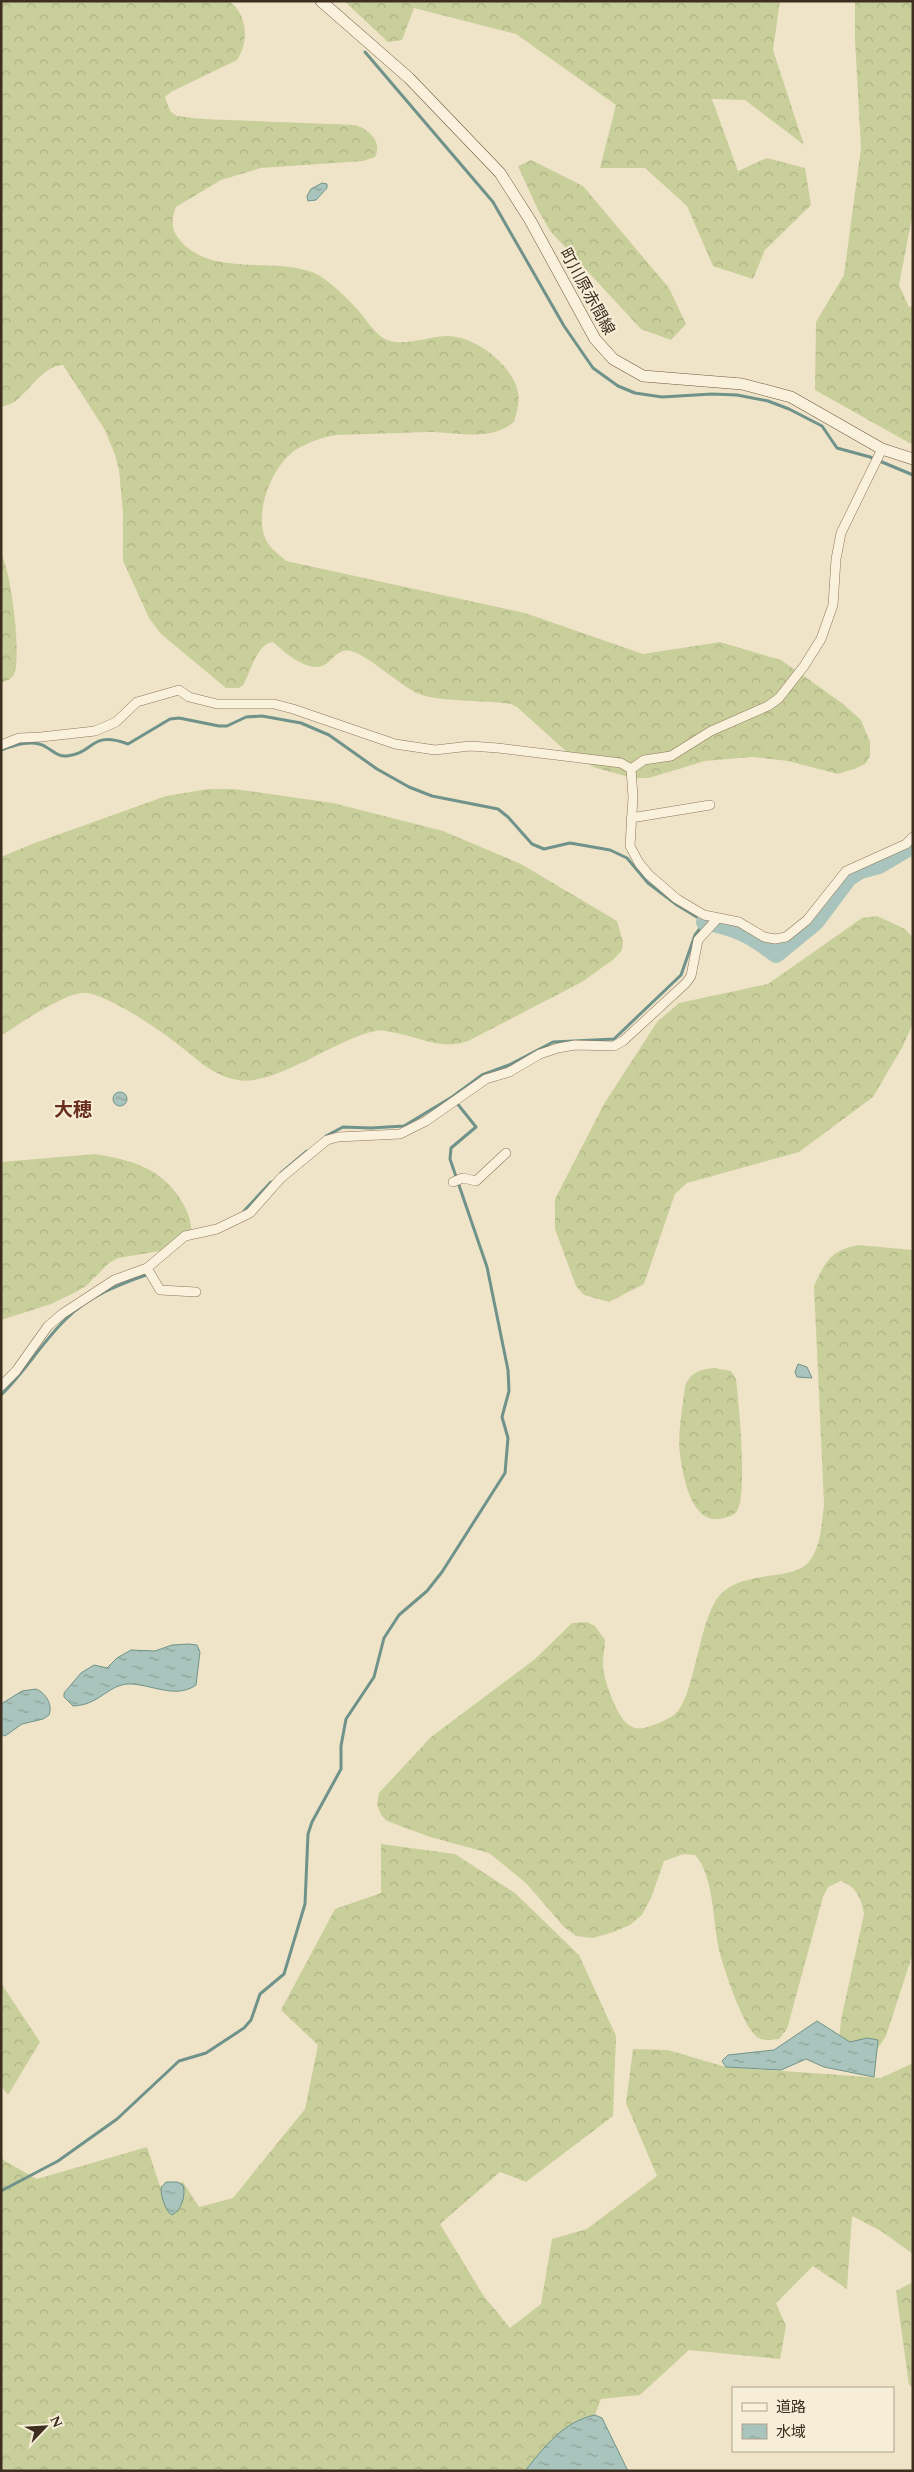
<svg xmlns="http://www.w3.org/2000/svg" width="914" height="2472" font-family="Spectral,'Noto Sans JP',serif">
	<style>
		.forest { fill: url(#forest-crowns) }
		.water { fill: url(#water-ripples); stroke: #6f938a }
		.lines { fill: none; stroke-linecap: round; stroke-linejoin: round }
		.stream { stroke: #6f938a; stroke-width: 3 }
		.river { stroke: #a9c4bc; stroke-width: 18 }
		.street-casing { stroke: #8d765c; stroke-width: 10 }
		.secondary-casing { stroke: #6f573f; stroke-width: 12 }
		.street { stroke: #faf1dc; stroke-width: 9 }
		.secondary { stroke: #faf1dc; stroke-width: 11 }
		.labels { text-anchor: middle; stroke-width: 4; stroke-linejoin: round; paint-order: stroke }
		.street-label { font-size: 16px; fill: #3d2e20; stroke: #f7eed8 }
		.quarter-label { font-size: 19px; font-weight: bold; fill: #6b2e1e; stroke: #f7eed8 }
	</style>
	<defs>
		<pattern id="forest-crowns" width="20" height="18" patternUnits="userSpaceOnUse" patternTransform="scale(1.25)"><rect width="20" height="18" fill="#c9cf9b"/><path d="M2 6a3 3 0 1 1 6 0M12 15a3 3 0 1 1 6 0" fill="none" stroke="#aeb285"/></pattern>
		<pattern id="water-ripples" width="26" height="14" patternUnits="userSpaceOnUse" patternTransform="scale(1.25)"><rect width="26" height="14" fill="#a9c4bc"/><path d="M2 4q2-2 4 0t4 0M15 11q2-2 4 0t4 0" fill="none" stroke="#8ba098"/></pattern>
	</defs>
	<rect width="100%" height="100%" fill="#f0e4c8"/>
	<path class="forest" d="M1 1H229C248 15 249 42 237 60L171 92 165 97 170 111 177 116 202 119 355 125C368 129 383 141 375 157L363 161 261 168 221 180 176 207C171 219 171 229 179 239 205 273 259 261 297 268 304 270 312 271 318 275 332 283 347 298 358 310 366 319 376 336 387 340 405 347 429 336 447 336 475 336 512 364 518 392 520 402 517 411 514 422 491 442 456 432 429 432 398 433 367 434 336 435 323 437 309 442 297 449 272 464 252 516 267 542 272 550 280 555 286 561L525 613 643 654 720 642 781 660 842 703 861 720 870 742V756L865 764 854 769 838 774 788 761 752 757 705 761 649 778H633L596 768 569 754 517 707 511 704C487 700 438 702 419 694 397 684 370 656 351 651 339 648 334 658 326 664 310 675 284 652 273 642 256 644 251 672 243 685L239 688H226L161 634 149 618 123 561V513L119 470 115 455 105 430 63 365C44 366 32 387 19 398 14 403 8 405 1 407Z
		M344 1H780L773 50 804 145 745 100 712 99 738 171 767 158 805 168 811 205 765 250 753 279 713 266 687 206 645 168H600L616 105 516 34 414 8 402 40 388 42Z
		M855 1H913V212L899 285 909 307 913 306V445L815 390 816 322 844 275 861 148 855 40Z
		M531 160 583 186 669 288 686 324 671 340 641 329 551 232 539 212 518 166Z
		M1 554C11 569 22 658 14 674 12 679 6 681 1 683Z
		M208 789H234L333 803 443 831 521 864 617 921 623 942 622 950 614 959 582 982 468 1041C440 1051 418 1036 391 1032 386 1031 381 1030 376 1031 339 1037 274 1087 238 1080 214 1076 199 1061 180 1046 163 1032 102 990 81 993 60 996 19 1024 1 1036V857L32 844 166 796Z
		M877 916 905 929 913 938V1023L903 1046 873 1097 799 1152 687 1183 675 1194 644 1284 609 1302 584 1295 576 1286 555 1229V1199L604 1104 657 1022 679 1003 768 984 862 918Z
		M95 1154C131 1160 160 1167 181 1200 187 1210 192 1220 191 1233L160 1251 118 1258 109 1263 86 1286 72 1294 51 1304 1 1320V1162Z
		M858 1245 913 1250V1953L886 2036 876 2051 839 2040 841 2020 864 1914C861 1897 856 1887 841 1881L828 1887 823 1897 787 2029 779 2039C772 2040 763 2041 757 2037 742 2025 724 1969 719 1950 713 1924 714 1875 695 1855L684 1854 664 1861 651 1898 642 1915 630 1925 613 1932 593 1938 576 1936 564 1927 526 1883 489 1853 430 1837 387 1821 381 1815 377 1804 379 1793 431 1737 535 1659 572 1623 587 1622 595 1626 605 1640C605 1648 603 1655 603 1663 602 1677 617 1717 629 1725 638 1731 644 1728 653 1725 660 1723 668 1719 674 1715 695 1699 698 1622 719 1596 744 1567 795 1584 811 1559 821 1545 822 1521 824 1504L814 1286C826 1261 830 1251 858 1245Z
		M714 1368 731 1371 736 1379C739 1405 747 1488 738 1509 735 1516 726 1518 719 1519 691 1523 683 1476 680 1455 677 1435 683 1406 685 1386 690 1373 700 1369 714 1368Z
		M381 1844 455 1854 515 1893 579 1955 616 2036 613 2116 526 2182 500 2172 440 2224 483 2295 510 2328 541 2304 552 2239 587 2229 657 2176 626 2103 633 2049 668 2050 726 2067 881 2078 913 2063V2254L881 2231 852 2216 847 2289 813 2266 776 2303 786 2326 780 2359 689 2350 640 2395 601 2399 595 2415C564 2421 545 2447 525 2471H1V2157L5 2161 37 2179 147 2147 160 2186 183 2182 199 2207 233 2198 305 2109 318 2045 281 2010 335 1909 381 1893Z
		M1 1983 40 2042 8 2095 1 2086Z
		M913 2282V2388L909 2385 896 2291Z"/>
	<path class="water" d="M322 183 327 184V188L316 200 308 201 307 196 311 189Z
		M113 1099a7 7 0 1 1 14 0a7 7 0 1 1-14 0Z
		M798 1364 807 1367 812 1378 797 1377 795 1372Z
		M188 1644 197 1645 200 1652 196 1685C175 1700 150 1683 127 1684 107 1686 99 1705 73 1706L64 1697V1693L81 1673 94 1665 107 1668 117 1658 131 1650 155 1651 172 1645Z
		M36 1689C46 1693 53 1705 49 1715L43 1719 22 1724 5 1736 1 1734V1704L22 1691Z
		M817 2021 850 2042 867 2038 878 2040 874 2077 824 2067 806 2059 781 2070 726 2067 722 2061 728 2055 774 2050Z
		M166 2182H177L183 2185C186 2195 182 2210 172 2215 165 2211 161 2196 161 2188Z
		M595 2415 602 2418 628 2471H525C544 2447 564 2421 595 2415Z"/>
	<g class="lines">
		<path class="stream" d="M365 52 493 202 564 326 593 368 618 386 635 393 662 397 712 394 737 395 768 401 789 409 822 426 837 448 870 457 913 475
			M1 750C15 745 33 739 46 747 53 751 58 757 67 756 95 753 90 730 128 744L170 719 179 718 219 726H227L246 717 262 716 301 723 329 735 377 769 409 787 432 796 498 809 508 817 532 844 544 849 570 843 610 850 627 858 648 883 677 905 705 922 695 935 681 975 614 1039 553 1042 509 1065 482 1075 452 1097 404 1126 371 1128 343 1127 326 1136
			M281 1173 307 1151
			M244 1211 271 1182
			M1 1395C25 1372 42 1342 66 1319 88 1297 117 1285 146 1275
			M1 2191 58 2161 117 2119 179 2061 206 2053 244 2028 251 2020 260 1994 284 1974 305 1904 308 1834 312 1822 341 1769V1746L346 1719 374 1677 384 1638 399 1615 427 1591 442 1572 505 1473 508 1438 502 1417 509 1391 508 1370 487 1267 450 1159 451 1148 476 1127 456 1102"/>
		<path class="river" d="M705 922C734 925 754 937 776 954L815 922 848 878 860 870 879 865 913 845"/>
		<defs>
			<path id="street" d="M1 745 19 738 41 737 95 731 116 722 137 702 179 690 189 697 217 704H274L293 709 395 744 435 750 470 746 498 748 621 763 631 769 633 797 630 846 639 863 649 875 677 899 704 915 739 922 764 937 775 939 786 937 807 920 846 871 906 844 913 837
				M631 769 644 760 671 756 711 731 768 706 779 698 804 666 821 639 833 605 836 559 841 533 882 449
				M631 818 710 805
				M453 1182 463 1178 476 1181 506 1153
				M147 1268 160 1290 196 1292
				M1 1386 16 1371 48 1326 62 1314 114 1280 147 1268 185 1236 217 1229 250 1213 281 1178 327 1140 338 1137 400 1134 426 1121 486 1079 509 1072 540 1054 558 1048 575 1045 614 1046 623 1041 686 983 691 976 698 940 718 918"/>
			<path id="secondary" d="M321 1 409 78 500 173 530 220 595 339 613 359 643 376 742 384 791 397 882 449 913 459"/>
		</defs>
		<use href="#street" class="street-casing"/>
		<use href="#secondary" class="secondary-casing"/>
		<use href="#street" class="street"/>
		<use href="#secondary" class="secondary"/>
	</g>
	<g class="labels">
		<g class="street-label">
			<text transform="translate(588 291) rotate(61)" y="6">町川原赤間線</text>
		</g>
		<g class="quarter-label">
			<text x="73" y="1116">大穂</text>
		</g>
	</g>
	<rect width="914" height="2472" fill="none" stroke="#3d2e20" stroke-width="5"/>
	<rect x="732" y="2387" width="162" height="65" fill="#f7eed8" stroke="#ada18e"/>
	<rect x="742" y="2403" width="25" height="8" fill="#faf1dc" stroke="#ada18e"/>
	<text x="776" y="2412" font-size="15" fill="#3d2e20">道路</text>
	<rect x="742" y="2424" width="25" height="15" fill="url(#water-ripples)" stroke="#ada18e"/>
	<text x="776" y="2437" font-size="15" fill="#3d2e20">水域</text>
	<g transform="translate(45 2427) rotate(65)" stroke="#f7eed8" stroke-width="4" paint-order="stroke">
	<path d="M0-4L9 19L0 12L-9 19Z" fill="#3d2e20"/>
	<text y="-8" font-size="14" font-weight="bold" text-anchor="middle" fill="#3d2e20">N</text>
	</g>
</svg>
